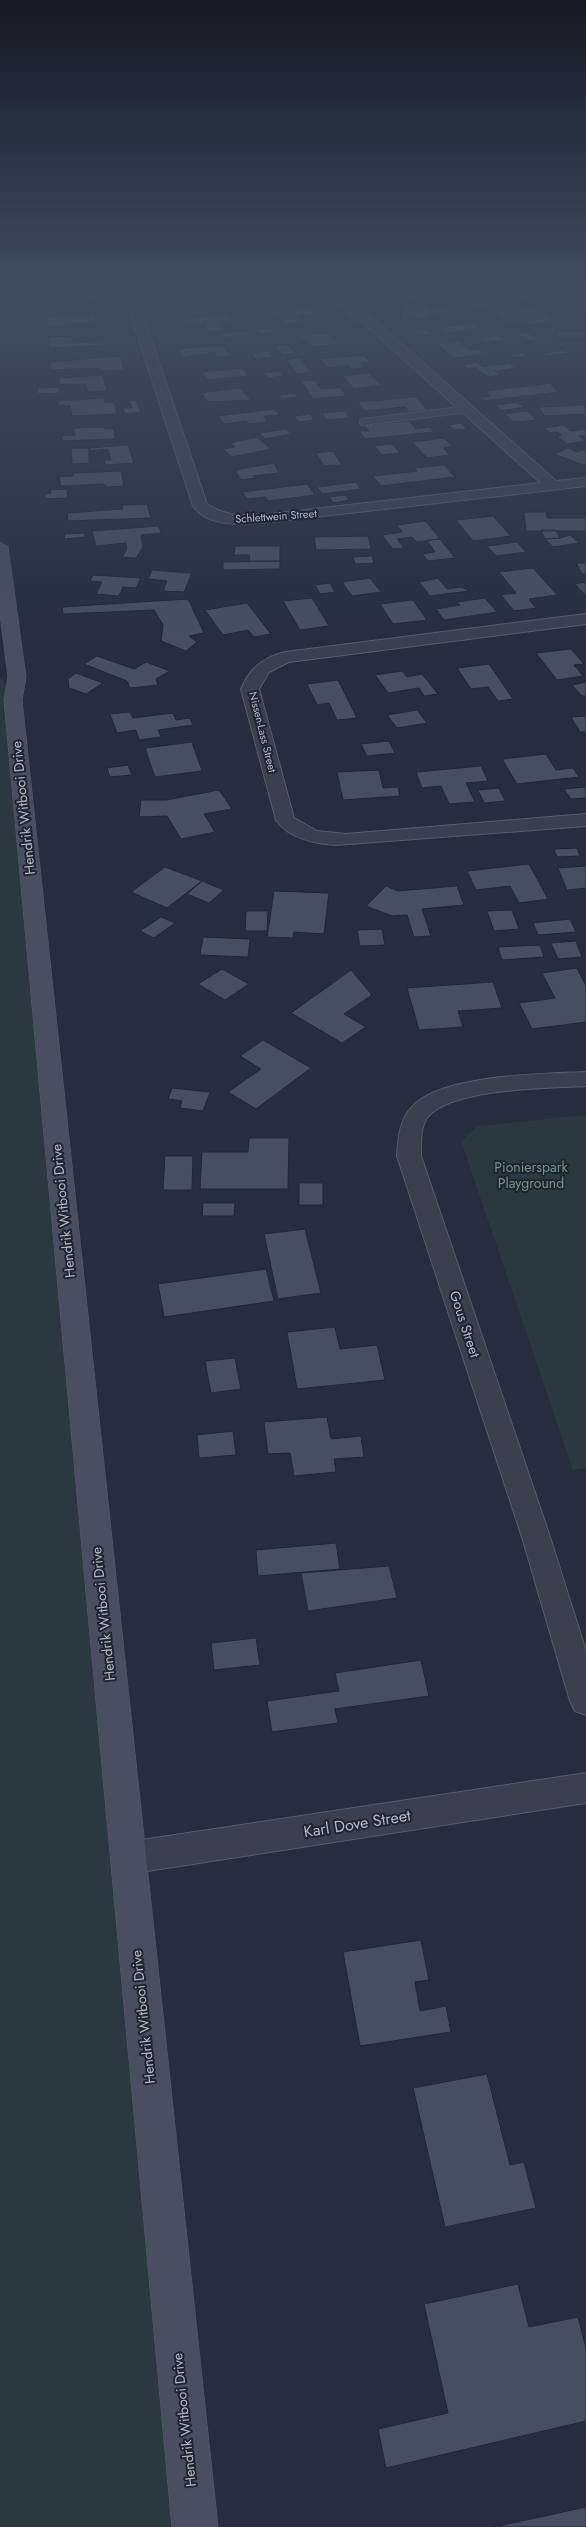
<svg xmlns="http://www.w3.org/2000/svg" width="586" height="2527" font-family="Jost,sans-serif">
	<style>
		.green { fill: #29393f }
		.building { fill: #484e61; stroke: #212635 }
		.lines { fill: none; stroke-linecap: round; stroke-linejoin: round }
		.lane-casing { stroke: #585d6b; stroke-width: 8 }
		.street-casing { stroke: #585d6b; stroke-width: 2 }
		.secondary-casing { stroke: #585d6b; stroke-width: 1 }
		.lane { stroke: #3b3f4e; stroke-width: 6 }
		.street { fill: #3b3f4e; fill-rule: evenodd }
		.secondary { fill: #494e60; fill-rule: evenodd }
		.labels { text-anchor: middle; stroke-width: 4; stroke-linejoin: round; paint-order: stroke }
		.far-street-label { font-size: 11px; fill: #b7bbc8; stroke: #1f2433 }
		.street-label { font-size: 14px; fill: #b7bbc8; stroke: #1f2433 }
		.park-label { font-size: 14px; fill: #70987f; stroke: #1f2433 }
		.near-street-label { font-size: 16px; fill: #b7bbc8; stroke: #1f2433 }
	</style>
	<rect width="100%" height="100%" fill="#272d3e"/>
	<path class="green" d="M0 675 13 700 195 2527H0Z
		M586 1115V1468L573 1470 461 1141 478 1126Z"/>
	<path class="building" d="M408 288H421L427 291 419 292 426 296 410 299 402 295 384 298 377 294Z
		M372 290 388 300 379 302 367 294 354 296 350 293Z
		M97 292 104 299 70 306 65 301 54 303 50 299Z
		M492 292 540 294 546 299H524L525 302H519L518 298H494Z
		M480 299 493 307 481 309 468 301Z
		M426 303 428 308H449L451 313 429 314 430 317 403 321 399 308H404L402 304Z
		M534 307 556 321 529 325 522 321 509 323 493 313Z
		M310 308 315 314 297 316 302 322 285 324 280 317 272 318 268 312Z
		M93 313 96 324 66 323 67 326 48 327 46 317Z
		M227 314 233 322 222 323 227 330 209 332 204 324 186 326 182 320Z
		M472 322 481 328 445 334 437 329Z
		M272 328 275 332 261 334 257 329Z
		M427 329 433 334 421 336 415 331Z
		M247 330 251 335 224 338 221 333Z
		M557 331 586 332V338H557Z
		M527 332 538 339 528 341 518 333Z
		M328 333 339 344 312 347 300 336Z
		M500 335 507 340 484 343 477 338Z
		M72 336 73 343 103 341 104 345 50 348 49 337Z
		M458 341 469 350 477 349 484 354 454 358 437 344Z
		M223 345 230 356 217 357 214 352 183 358 178 349Z
		M287 345 295 353 283 355 275 346Z
		M563 350 569 353 548 356 542 353Z
		M268 351 273 357 256 359 251 353Z
		M523 352 528 356 514 358 509 355Z
		M363 355 370 362 361 363 365 368 352 369 349 365 327 368 320 359Z
		M121 356 124 370 100 371V368L51 370 50 362Z
		M300 358 311 372 297 374 286 360Z
		M477 362 483 367 509 363 516 368 495 371 500 375 488 377 476 368 468 369 463 365Z
		M243 368 248 376 207 380 202 372Z
		M279 371 283 376 269 378 264 373Z
		M369 373 381 385 354 389 343 376Z
		M103 375 107 391 88 392 86 385 60 384 58 378Z
		M315 380 321 389 340 387 346 396 313 399 301 381Z
		M550 383 558 392 485 401 482 397 490 396 486 391Z
		M59 387 60 393 38 394 37 388Z
		M240 388 251 400 208 402 201 393Z
		M295 393 297 397 282 399 279 395Z
		M416 397 427 410 409 412 405 407 364 411 358 402Z
		M104 398V402H114L117 414 72 416 70 405 59 406 58 401Z
		M136 400 141 412 125 414 123 408H132L129 401Z
		M517 402 524 407 502 411 496 405Z
		M585 405 586 414 544 416 539 407Z
		M275 409 279 415 264 416 268 422 248 424 246 421 224 424 218 416Z
		M346 411 350 418 326 420 322 413Z
		M527 411 536 420 513 422 505 414Z
		M310 414 314 420 299 422 294 416Z
		M409 421 416 429 430 427 434 432 365 439 359 431H369L364 425Z
		M461 423 467 429 454 430 449 425Z
		M564 425 571 431 586 429V435L579 436 586 441 567 444 557 436 562 435 557 432 550 433 544 428Z
		M103 427 106 429H114L115 439 62 441 61 436 75 435 74 428Z
		M286 429 291 434 265 439 259 433Z
		M257 437 271 449 232 457 223 449 235 447 230 443Z
		M444 438 452 446 443 448 450 455 427 458 412 442Z
		M392 444 400 453 382 455 374 446Z
		M128 445 134 463 106 465 104 460H111L108 449 90 451 89 448Z
		M71 448H89V463L72 464Z
		M568 448 577 452 586 449V466L554 454Z
		M333 451 342 465 324 466 316 453Z
		M274 463 279 473 253 476 255 478 241 480 235 470Z
		M444 465 455 477 381 486 373 476 417 471 414 468Z
		M121 471 124 486 107 487 103 484 61 486 59 477 73 476V473Z
		M356 482 361 489 322 494 317 487Z
		M307 484 315 495 268 501 265 497 247 499 242 492Z
		M67 489 68 498 45 499V494L51 493 50 490Z
		M345 495 349 500 333 503 329 497Z
		M147 504 151 518 68 521 67 513 123 509 122 505Z
		M524 512H546L547 518H586V531H526Z
		M493 516 511 536 473 541 456 520Z
		M426 521 440 539 417 542 412 537 397 539 404 548 393 549 382 535 402 532 397 525Z
		M159 526 161 533 141 535 143 547 136 558 122 557 127 549 126 543 96 546 92 531Z
		M541 530H556L560 538 545 539Z
		M84 533 85 537 65 539 64 534Z
		M570 535 579 543 553 547 545 539 560 538Z
		M368 536 371 549 316 550 314 537Z
		M440 539 455 558 428 561 422 554 435 552 427 540Z
		M517 542 526 552 496 556 487 546Z
		M235 546H280V561H249L250 555H234Z
		M372 556 374 563 355 564 353 557Z
		M280 561V569L223 570V562Z
		M576 563H586V574H582Z
		M533 568 557 595 529 599 536 608 514 611 501 595 516 593 499 572Z
		M152 570 192 573 184 592 163 591 167 581 148 579Z
		M93 575 141 578 136 588 123 587 119 596 96 594 102 582 90 581Z
		M370 578 381 592 352 596 342 582Z
		M438 578 447 589 461 587 469 591 430 596 419 582Z
		M586 582V596L575 584Z
		M330 583 335 592 320 594 315 585Z
		M312 598 329 626 300 630 283 601Z
		M485 598 497 612 444 620 436 609 460 605 457 602Z
		M188 599 204 633 189 636 197 642 186 651 161 641 163 625 154 610 63 614 62 607Z
		M413 600 427 620 393 624 380 604Z
		M247 603 271 634 254 637 248 630 223 635 205 610Z
		M571 649 584 664 574 665 583 676 557 680 536 653Z
		M97 656 134 669 146 662 170 671 156 679 158 685 130 688 127 681 84 664Z
		M489 664 513 699 498 701 488 687 471 689 457 668Z
		M402 671 407 677 422 674 438 694 424 696 419 688 388 693 375 675Z
		M76 673 103 683 86 694 69 688 68 679Z
		M338 680 357 718 337 720 329 703 317 705 307 684Z
		M586 682V696H582L572 685Z
		M417 710 427 723 397 728 387 715Z
		M130 712 133 718 173 713 176 720 190 718 193 725 158 730 161 737 139 740 136 730 117 733 110 714Z
		M586 716V732H580L571 717Z
		M389 741 395 753 367 756 361 744Z
		M192 742 202 771 155 777 145 748Z
		M546 754 556 770 573 768 579 777 517 784 502 759Z
		M128 765 132 775 110 777 107 768Z
		M481 766 488 781 466 783 475 802 449 804 441 786 422 788 416 772Z
		M379 770 383 788 398 787 400 796 343 800 337 772Z
		M586 787V798L571 799 564 789Z
		M499 788 505 801 484 803 478 790Z
		M219 790 232 809 204 814 215 832 181 839 167 816 139 817 141 800H166Z
		M577 848 580 856 557 857 554 849Z
		M529 864 548 899 519 903 510 886 476 890 467 871Z
		M586 866V888L567 890 558 868Z
		M165 867 202 881 167 908 131 892Z
		M202 881 224 890 209 903 187 894Z
		M386 886 398 891 457 886 464 905 422 909 431 936 414 937 407 915 392 916 366 906Z
		M274 891 329 893 324 934 294 932 293 938 267 937Z
		M512 910 519 929 494 931 487 911Z
		M246 911H268L267 931H245Z
		M161 917 175 923 154 938 140 931Z
		M570 919 576 932 538 935 533 923Z
		M382 929 385 945 360 946 357 930Z
		M203 937 250 939 248 957 200 955Z
		M576 941 582 957 558 959 551 943Z
		M540 945 544 957 502 960 498 947Z
		M577 968 586 986V1022L532 1029 519 1003 555 998 542 973Z
		M222 969 249 984 225 1000 198 984Z
		M351 970 372 995 344 1014 366 1027 342 1043 291 1013Z
		M493 982 502 1008 458 1011 463 1027 419 1030 407 988Z
		M263 1040 311 1068 256 1109 228 1092 261 1069 240 1056Z
		M172 1088 210 1092 203 1111 180 1108 182 1101 168 1099Z
		M249 1138H289L288 1189H200L202 1152H248Z
		M165 1156H193L192 1190H163Z
		M299 1183H323V1205H299Z
		M203 1203H235L234 1216H202Z
		M305 1229 321 1293 278 1299 264 1234Z
		M266 1269 274 1301 164 1317 158 1284Z
		M335 1327 340 1349 377 1345 385 1380 297 1389 287 1332Z
		M235 1358 241 1389 211 1393 205 1361Z
		M327 1417 331 1439 361 1436 364 1457 334 1459 336 1472 294 1476 290 1453 268 1454 264 1422Z
		M233 1431 236 1455 199 1458 197 1435Z
		M336 1543 340 1569 258 1576 256 1550Z
		M389 1566 397 1598 308 1611 301 1573Z
		M256 1638 260 1665 214 1670 211 1643Z
		M421 1660 429 1696 335 1709 338 1723 272 1732 267 1701 339 1691 335 1673Z
		M421 1940 429 1980 415 1982 420 2011 446 2006 451 2032 360 2046 343 1952Z
		M487 2074 510 2165 524 2162 536 2208 445 2227 413 2088Z
		M518 2284 529 2327 578 2317 586 2348V2421L386 2468 378 2429 448 2413 424 2304Z
		M586 2507V2527H494Z"/>
	<g class="lines">
		<defs>
			<path id="lane" d="M363 422 468 409"/>
			<path id="street" d="M125 288H137L136 294 207 504C231 520 251 515 279 513L541 483 370 329 316 288H329L378 323 556 481 586 478V486L279 521C252 523 211 531 193 506L124 294Z
				M586 614V624L289 662 269 672 259 689 294 818 317 831 346 834 586 814V826L336 845C316 844 288 838 276 820L241 689C249 669 264 657 285 652Z
				M586 1072V1086C549 1088 450 1088 427 1118 420 1128 421 1145 421 1156L550 1537 586 1651V1715L575 1711 570 1701 522 1537 397 1156C398 1139 399 1123 410 1109 437 1074 544 1074 586 1072Z
				M586 1773V1803L128 1874 116 1869 111 1858 116 1847 128 1842Z"/>
			<path id="secondary" d="M570 288 586 289V298Z
				M0 542 8 547 26 677 22 700 218 2527H172L4 700 8 677 0 614Z"/>
		</defs>
		<use href="#lane" class="lane-casing"/>
		<use href="#street" class="street-casing"/>
		<use href="#secondary" class="secondary-casing"/>
		<use href="#lane" class="lane"/>
		<use href="#street" class="street"/>
		<use href="#secondary" class="secondary"/>
	</g>
	<linearGradient id="sky" x2="0" y2="1"><stop stop-color="#151922"/><stop offset="0.45" stop-color="#414c63"/><stop offset="1" stop-color="#414c63" stop-opacity="0"/></linearGradient>
	<rect width="586" height="642" fill="url(#sky)"/>
	<g class="labels">
		<g class="far-street-label">
			<text transform="translate(276 516) rotate(-4)" y="4">Schlettwein Street</text>
			<text transform="translate(263 732) rotate(76)" y="4">Nissen-Lass Street</text>
		</g>
		<g class="street-label">
			<text transform="translate(23 808) rotate(-96)" y="5">Hendrik Witbooi Drive</text>
			<text transform="translate(63 1211) rotate(-96)" y="5">Hendrik Witbooi Drive</text>
			<text transform="translate(465 1324) rotate(72)" y="5">Gous Street</text>
			<text transform="translate(103 1614) rotate(-96)" y="5">Hendrik Witbooi Drive</text>
			<text transform="translate(143 2017) rotate(-96)" y="5">Hendrik Witbooi Drive</text>
			<text transform="translate(184 2420) rotate(-96)" y="5">Hendrik Witbooi Drive</text>
		</g>
		<g class="park-label">
			<text x="531" y="1172">Pionierspark<tspan x="531" dy="16">Playground</tspan></text>
		</g>
		<g class="near-street-label">
			<text transform="translate(357 1823) rotate(-9)" y="6">Karl Dove Street</text>
		</g>
	</g>
</svg>
